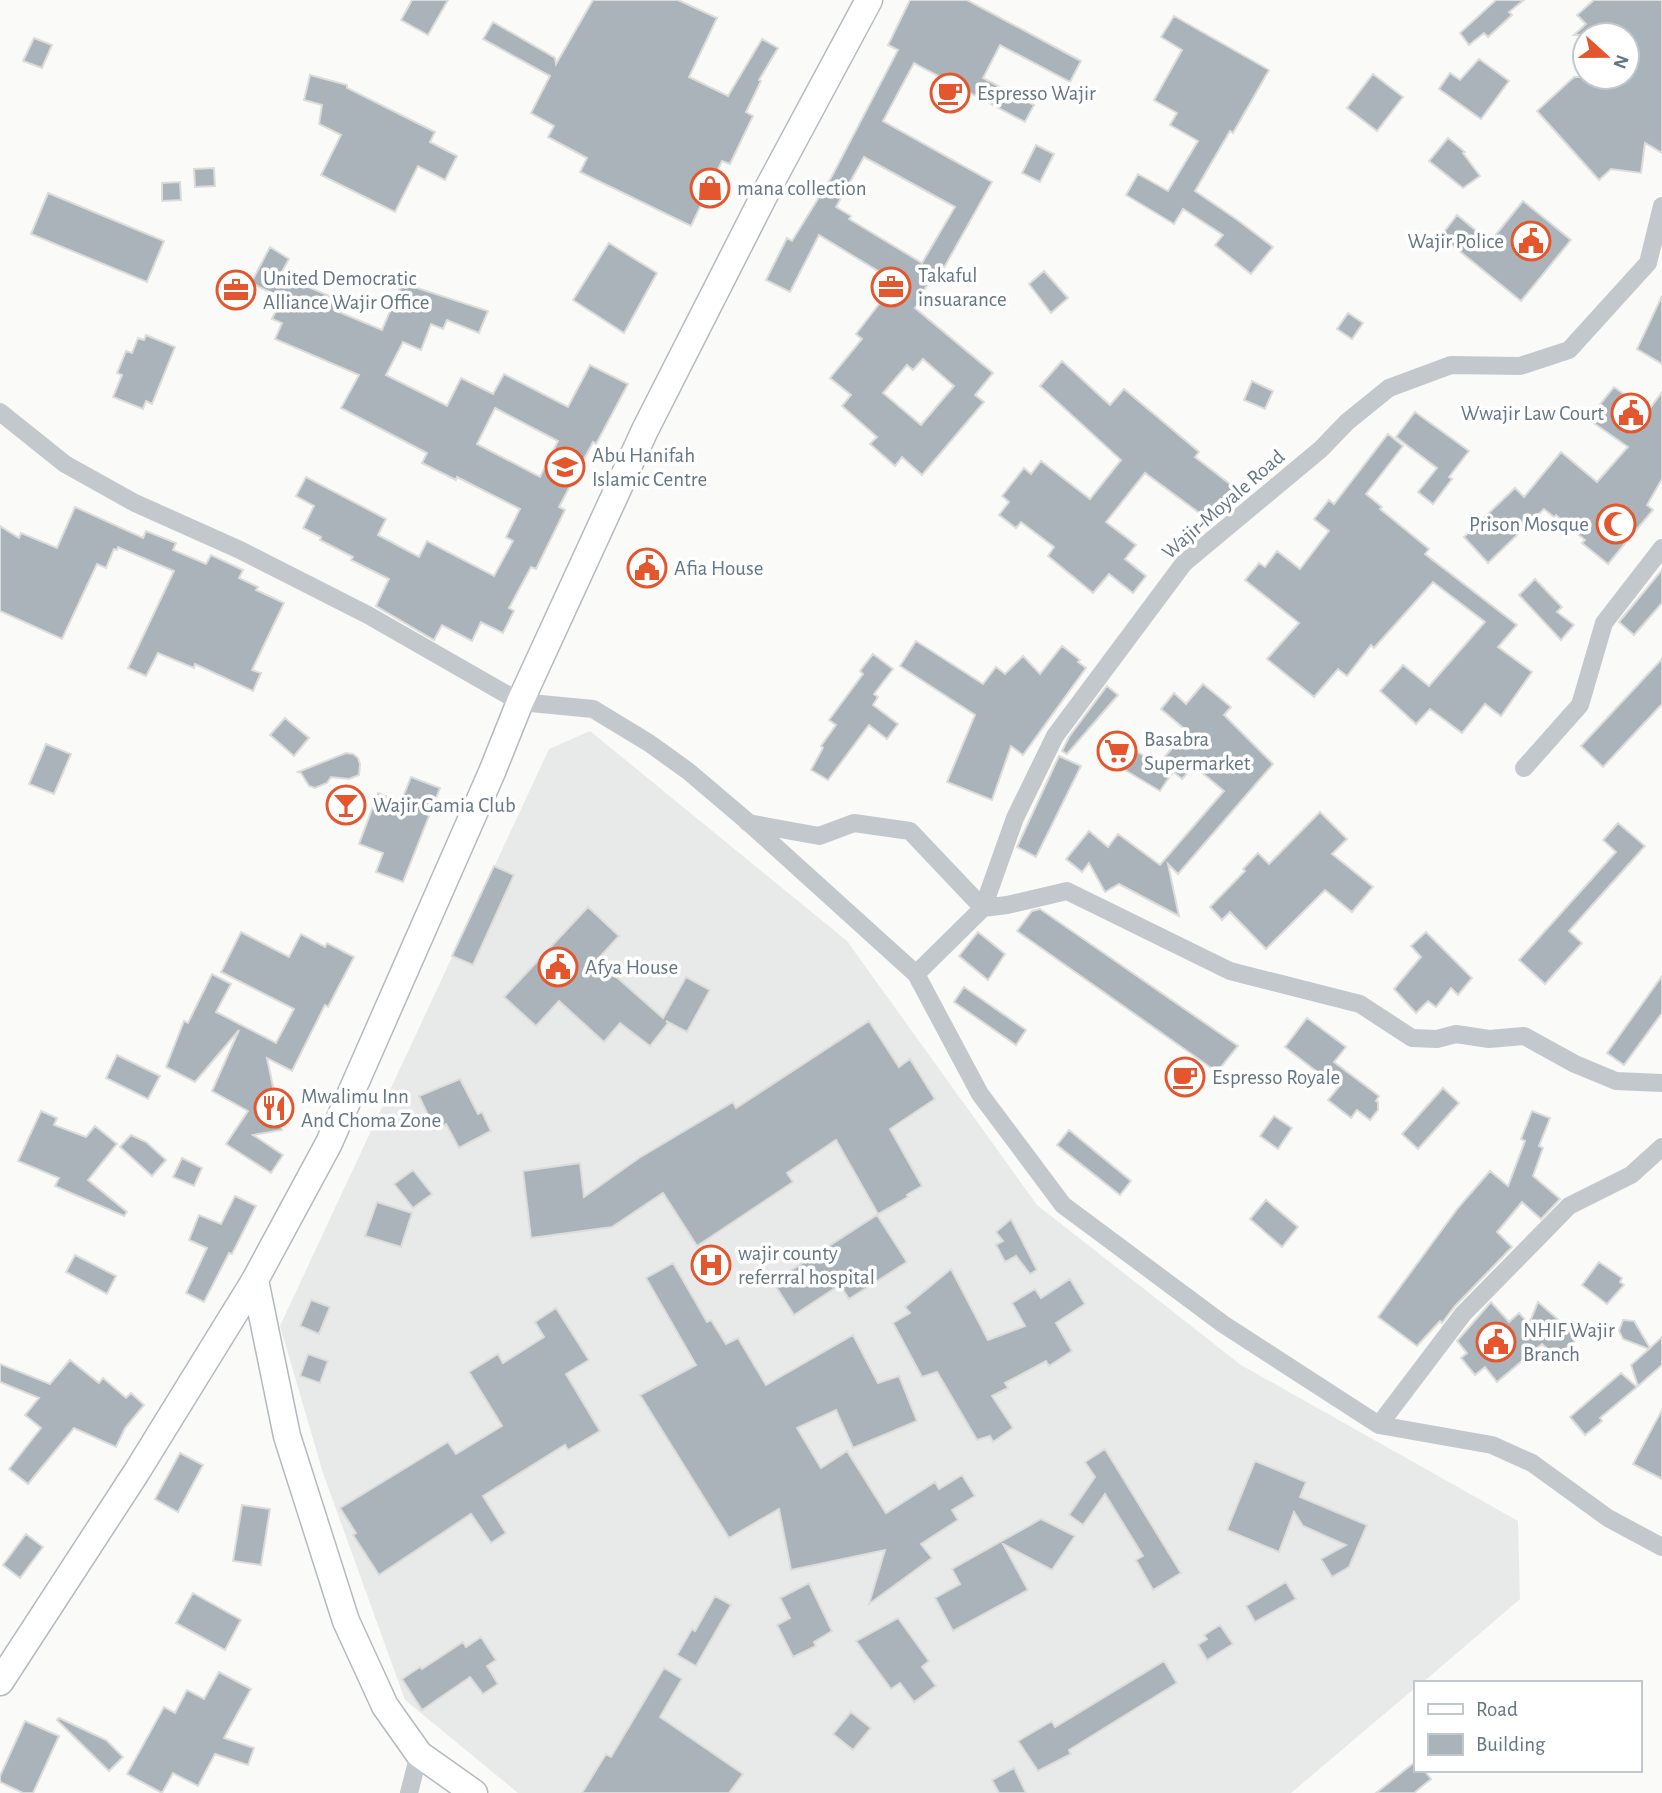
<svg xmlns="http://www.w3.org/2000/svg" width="1662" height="1793" font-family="'Alegreya Sans',sans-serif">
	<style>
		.built { fill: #e8e9e9 }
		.building { fill: #aab3b9; stroke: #dcdcda; stroke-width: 2; fill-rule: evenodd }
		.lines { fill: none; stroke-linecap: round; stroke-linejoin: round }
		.secondary-casing { stroke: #b3babf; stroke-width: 29 }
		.street { stroke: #c3c8cc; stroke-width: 18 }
		.secondary { stroke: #fff; stroke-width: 26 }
		.labels { text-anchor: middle; stroke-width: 7; stroke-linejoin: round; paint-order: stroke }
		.poi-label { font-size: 21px; fill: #657683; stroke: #fff; text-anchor: start }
		.street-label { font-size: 21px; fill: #657683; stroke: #fff }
	</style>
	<rect width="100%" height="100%" fill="#fafaf8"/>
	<path class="built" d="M590 731 847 941 1037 1205 1241 1365 1518 1521 1520 1599 1422 1683H1415V1688L1291 1793H518L405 1700 323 1473 280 1326 549 749Z"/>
	<path class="building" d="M412 0H448L428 35 401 20Z
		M593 0H678L717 18 689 77 728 96 762 39 778 48 759 80 761 81 746 112 753 116 730 164 722 161 691 226 580 172 587 158 548 137 554 126 531 113 550 76 483 39 493 22 555 58 556 64Z
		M910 0H967L1081 61 1070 82 1000 45 983 78 1034 105 1025 122 914 63 883 121 992 182 941 273 938 271 917 299 920 301 915 308 993 373 975 395 984 402 922 475 902 457 895 466 870 444 877 437 842 406 851 395 830 378 862 339 856 334 896 282 819 235 790 292 766 280 787 238 792 241 831 178 898 50 888 45ZM864 157 955 207 922 263 849 219 851 216 836 207ZM923 359 954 386 921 425 883 393 907 365 913 370Z
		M1496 0H1524L1509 12 1512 15 1488 37 1484 33 1469 45 1460 33Z
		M1594 0H1662V153L1645 143 1641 173 1611 169 1599 180 1537 111 1574 77H1627V35H1574L1586 24 1577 15Z
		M1174 16 1269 70 1233 133 1230 131 1195 191 1236 219 1273 247 1251 274 1215 245 1223 235 1183 209 1174 224 1126 195 1138 174 1168 191 1198 141 1170 125 1177 113 1154 100 1182 50 1161 37Z
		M34 38 52 45 42 68 23 61Z
		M1479 59 1509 81 1481 119 1439 89 1450 73 1460 80Z
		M1373 74 1403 97 1377 131 1347 108Z
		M310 75 347 85V88L435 132 430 142 457 156 445 180 418 166 395 212 321 175 341 135 319 124 322 105 304 100Z
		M1448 138 1465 152 1463 153 1480 176 1463 188 1429 161Z
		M1036 145 1054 154 1040 182 1022 173Z
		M214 168 215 186 195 187 194 169Z
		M180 182 181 200 162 201V183Z
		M48 193 164 241 147 282 31 234Z
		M1523 201 1571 240 1521 301 1441 236 1457 215 1490 242Z
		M609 243 657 273 624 333 573 300Z
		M270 247 289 259 280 275 339 300 334 310 382 330 402 283 488 311 479 333 447 320 443 329 431 324 421 350 403 342 386 375 447 406 461 378 493 394 504 374 568 407 590 365 628 384 596 444 593 442 559 507 565 510 536 569 531 567 509 608 514 611 503 633 481 622 472 641 442 625 434 640 376 606 389 579 351 560 353 557 320 540 321 537 303 528 314 506 296 496 306 477 386 519 378 535 419 557 427 541 494 576 513 541 506 537 520 509 457 477 456 480 422 463 427 453 341 408 359 375 275 339 282 323 272 319 282 298 251 283ZM495 408 558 441 540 477 477 444Z
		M1044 271 1068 298 1051 313 1029 284Z
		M1662 296V364L1637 349Z
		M1348 313 1363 323 1352 339 1337 329Z
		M146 335 175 347 152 404 146 401 143 409 113 397 122 375 117 373 126 351 132 353 138 338 144 340Z
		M1062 361 1110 405 1124 389 1199 452 1195 457 1235 488 1209 520 1145 473 1106 522 1136 545 1125 559 1146 576 1133 593 1109 574 1093 593 1048 556 1054 547 1021 522 1016 528 999 515 1009 502 1002 496 1024 468 1031 474 1041 461 1090 499 1121 460 1040 386Z
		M1252 381 1273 391 1265 409 1244 400Z
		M1614 387 1648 411 1662 392V479L1647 505 1653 510 1608 564 1582 543 1585 540 1556 515 1554 517 1544 509 1488 563 1464 537 1515 488 1524 497 1561 452 1597 482 1628 447 1588 419Z
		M1415 412 1469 451 1449 477 1452 479 1433 504 1418 492 1437 468 1396 437Z
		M1388 434 1403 446 1366 494 1382 507 1380 509 1429 549 1425 554 1517 625 1498 647 1532 672 1501 716 1485 704 1462 733 1430 709 1416 724 1380 691 1403 665 1429 686 1485 622 1433 582 1374 648 1371 645 1347 676 1338 669 1314 697 1267 659 1299 623 1245 580 1259 563 1265 567 1277 551 1300 569 1329 531 1314 519 1329 500 1334 504Z
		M75 507 143 538 146 531 176 543 173 550 206 564 211 555 243 570 239 578 258 587 256 590 284 603 252 670 261 673 253 691 195 664 194 668 158 653 146 676 128 668 174 571 118 547 117 550 114 549 106 568 97 564 62 639 0 611V526L19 538 21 533 57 548Z
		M1662 570V603L1634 635 1619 622Z
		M1535 579 1562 607 1557 612 1574 625 1561 640 1519 595Z
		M916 641 983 684 996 667 1005 674 1023 656 1040 674 1062 646 1080 660 1078 662 1086 668 1023 755 1011 746 992 800 947 782 975 715 900 666Z
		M873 654 893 669 874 694 878 697 873 705 898 724 887 739 869 725 828 780 811 770 823 748 821 746 836 725 829 720 863 674 860 671Z
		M1662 659V704L1603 767 1581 746Z
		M1203 684 1231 707 1224 715 1273 764 1178 874 1168 864 1179 916 1119 884 1105 892 1089 863 1082 872 1066 859 1089 831 1108 847 1118 834 1160 865 1224 791 1194 766 1182 779 1161 761 1187 731 1161 709 1174 693 1186 704Z
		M1107 686 1118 695 1067 754 1062 751 1069 737Z
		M285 718 309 738 294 756 270 735Z
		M46 744 71 754 54 794 29 784Z
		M1136 751 1172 773 1160 791 1125 770Z
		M346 753 353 754 358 758 360 764 359 775 349 779 331 777 327 783 315 788 309 786 301 773 298 772Z
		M1059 756 1081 766 1036 857 1017 847Z
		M411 777 440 788 403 882 376 872 383 853 359 844 378 793 401 802Z
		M1320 812 1347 839 1332 854 1373 887 1352 912 1325 890 1266 949 1230 912 1222 920 1210 907 1245 871 1243 869 1258 853 1269 864Z
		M1618 823 1645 846 1569 931 1582 943 1545 984 1519 960 1616 852 1603 840Z
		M494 866 514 875 473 965 452 956Z
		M588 907 619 936 597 960 663 1018 686 977 710 990 687 1032 666 1021 668 1023 650 1046 620 1023 604 1042 559 1001 536 1026 504 997Z
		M1040 909 1238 1046 1217 1072 1017 931 1032 911Z
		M241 932 289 957 301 934 325 947 327 943 354 957 328 1007 325 1005 292 1071 267 1058 282 1130 253 1135 283 1155 271 1173 226 1144 248 1111 212 1091 239 1030 195 1082 166 1067 184 1021 188 1023 212 974 231 984 216 1012 276 1043 294 1009 221 972Z
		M978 932 1005 954 988 980 959 956Z
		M1426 932 1472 978 1458 995 1451 988 1436 1007 1428 1001 1416 1013 1394 989 1421 957 1411 946Z
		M1662 976V1013L1624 1065 1607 1053Z
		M964 987 1026 1030 1016 1045 954 1002Z
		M1307 1018 1346 1047 1334 1062 1379 1096 1376 1101 1378 1102V1110L1370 1120 1357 1110 1351 1118 1328 1100 1338 1088 1285 1047Z
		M869 1021 899 1067 910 1059 935 1099 890 1129 922 1186 907 1195 908 1197 878 1214 836 1140 787 1173 793 1182 697 1246 663 1193 612 1227 531 1238 523 1171 580 1163 584 1197 639 1158 733 1102 736 1108Z
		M117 1055 160 1076 148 1099 106 1078Z
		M460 1079 478 1114 482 1112 491 1131 459 1148 446 1124 435 1130 419 1096Z
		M1443 1088 1459 1103 1418 1149 1402 1134Z
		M41 1111 57 1118 54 1125 86 1137 95 1126 117 1144 88 1180 127 1212 124 1216 55 1186 59 1178 18 1161Z
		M1532 1111 1550 1118 1539 1146 1543 1148 1533 1176 1560 1199 1541 1219 1522 1202 1497 1232 1512 1247 1455 1306 1442 1323 1440 1321 1417 1346 1378 1317 1458 1208 1490 1171 1508 1186 1525 1141 1521 1139Z
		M1274 1116 1292 1128 1278 1149 1260 1136Z
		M1069 1130 1131 1181 1120 1195 1057 1145Z
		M131 1135 146 1142 166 1160 152 1176 120 1147Z
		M182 1158 202 1168 194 1186 173 1177Z
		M413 1170 432 1194 413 1208 394 1184Z
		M235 1196 256 1206 232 1254 229 1253 204 1302 186 1293 207 1248 189 1240 199 1215 221 1224Z
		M1266 1200 1298 1227 1282 1247 1250 1219Z
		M377 1202 412 1213 401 1247 365 1236Z
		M877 1215 907 1262 849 1299 840 1285 794 1315 773 1282Z
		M1011 1219 1037 1270 1030 1274 1016 1256 1005 1262 996 1245 1003 1241 996 1232Z
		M75 1255 116 1276 107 1294 66 1272Z
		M1599 1262 1622 1278 1620 1282 1624 1285 1607 1304 1582 1285Z
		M673 1263 707 1322 711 1320 726 1344 738 1338 766 1385 853 1335 878 1383 899 1376 917 1421 853 1448 836 1410 797 1428 821 1468 847 1451 886 1513 935 1482 939 1489 962 1475 975 1496 952 1510 958 1520 921 1544 932 1558 869 1604 885 1550 791 1570 779 1509 729 1538 640 1395 696 1365 646 1278Z
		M951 1269 988 1340 1025 1326 1012 1303 1035 1289 1041 1298 1070 1279 1085 1304 1056 1323 1072 1351 1049 1366 1046 1361 1005 1383 1008 1388 992 1396 1013 1428 993 1442 990 1436 977 1440 937 1372 922 1377 893 1323 910 1313 905 1307Z
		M311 1300 330 1307 319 1334 300 1326Z
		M1491 1302 1509 1322 1519 1313 1529 1324 1538 1302 1578 1337 1559 1359 1542 1344 1497 1382 1485 1367 1475 1375 1461 1358 1467 1353 1457 1341Z
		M556 1308 589 1360 566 1374 600 1431 568 1450 565 1445 483 1496 506 1533 491 1543 471 1514 379 1575 353 1535 356 1533 340 1508 448 1442 456 1454 502 1426 469 1372 498 1354 503 1363 544 1337 535 1322Z
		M1623 1320 1634 1321 1650 1348 1662 1337V1365L1638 1386 1631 1365 1649 1349 1623 1339 1619 1331Z
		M308 1354 328 1361 320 1383 300 1376Z
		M70 1360 99 1383 103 1378 126 1398 131 1393 144 1405 125 1428 116 1447 74 1428 28 1484 9 1469 41 1428 25 1415 39 1398 0 1382V1364L50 1384Z
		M1621 1373 1637 1387 1600 1418 1602 1421 1585 1435 1570 1417Z
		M1662 1410V1479L1633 1464Z
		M1105 1449 1181 1573 1153 1590 1136 1560 1143 1556 1105 1494 1083 1525 1069 1515 1095 1477 1085 1462Z
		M180 1453 203 1465 178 1512 155 1499Z
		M1255 1461 1306 1482 1300 1497 1367 1525 1349 1567 1332 1577 1321 1559 1346 1545 1303 1526 1294 1512 1279 1552 1227 1530Z
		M242 1505 270 1509 261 1565 233 1561Z
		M1041 1519 1075 1536 1052 1570 1003 1544 1028 1590 953 1631 935 1598 960 1584 952 1569Z
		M26 1534 43 1547 20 1578 3 1565Z
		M1286 1582 1296 1599 1255 1622 1246 1606Z
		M809 1583 832 1631 814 1642 816 1646 793 1657 777 1625 790 1618 780 1598Z
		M193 1593 241 1620 225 1650 176 1623Z
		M715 1596 731 1605 696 1666 677 1655 692 1629 695 1631Z
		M898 1618 929 1661 922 1667 936 1686 914 1702 900 1683 891 1689 856 1641Z
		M1220 1625 1233 1644 1207 1660 1198 1645 1207 1639 1204 1635Z
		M481 1637 496 1660 487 1666 498 1684 483 1694 470 1677 422 1710 402 1679 420 1667 422 1669 463 1642 466 1647Z
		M1164 1661 1177 1683 1069 1750 1071 1754 1038 1771 1018 1741 1052 1721 1055 1727Z
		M664 1668 682 1679 660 1717 743 1774 729 1793H582L606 1754 611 1757Z
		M219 1672 251 1689 224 1738 254 1748 248 1765 215 1754 198 1786 173 1773 162 1793 127 1774 164 1707 175 1713 187 1690 204 1699Z
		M851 1712 871 1728 853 1750 833 1734Z
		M59 1718 106 1740 123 1757 109 1771 57 1720Z
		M25 1721 59 1736 33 1793H23L0 1782V1776Z
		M1415 1762V1770H1424L1431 1779 1414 1793H1376Z
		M1014 1768 1026 1793H999L992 1780Z"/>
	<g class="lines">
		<defs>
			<path id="secondary" d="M255 1280 287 1436 346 1621 385 1706 419 1754 474 1793
				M0 1682 136 1473 255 1280 329 1143 492 772 520 702 645 430 767 190 869 0"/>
		</defs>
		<use href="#secondary" class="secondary-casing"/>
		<path class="street" d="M0 412 65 464 135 503 240 550 368 615 520 702 593 709 649 743 688 771 748 822 916 974 980 1094 1063 1205 1223 1324 1379 1425 1492 1445 1532 1463 1608 1518 1662 1547
			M1524 768 1580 705 1604 623 1662 548
			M748 823 819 836 854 823 910 831 983 908 1007 905 1067 891 1230 971 1360 1004 1412 1038 1437 1039 1456 1034 1489 1039 1524 1036 1575 1064 1616 1081 1662 1083
			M916 974 983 908 1015 818 1055 736 1184 563 1321 449 1347 422 1389 388 1451 365 1520 366 1569 350 1648 263 1662 206
			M1379 1425 1463 1314 1569 1206 1631 1175 1662 1147
			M409 1793 419 1754"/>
		<use href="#secondary" class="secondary"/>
	</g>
	<defs>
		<symbol id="cafe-ring" viewBox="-11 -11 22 22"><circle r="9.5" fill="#fff" stroke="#e4572e" stroke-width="1.5"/><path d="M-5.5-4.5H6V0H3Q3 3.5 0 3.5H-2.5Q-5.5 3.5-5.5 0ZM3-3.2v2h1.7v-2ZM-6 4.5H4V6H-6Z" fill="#e4572e"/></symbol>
		<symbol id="shop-ring" viewBox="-11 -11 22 22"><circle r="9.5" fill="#fff" stroke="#e4572e" stroke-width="1.5"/><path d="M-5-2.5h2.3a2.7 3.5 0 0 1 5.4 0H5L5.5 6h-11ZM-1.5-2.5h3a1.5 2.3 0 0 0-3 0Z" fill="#e4572e"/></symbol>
		<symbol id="civic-ring" viewBox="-11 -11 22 22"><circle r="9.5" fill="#fff" stroke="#e4572e" stroke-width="1.5"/><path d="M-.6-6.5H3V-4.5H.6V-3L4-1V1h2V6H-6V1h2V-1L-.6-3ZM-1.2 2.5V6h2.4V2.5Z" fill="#e4572e"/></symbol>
		<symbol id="office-ring" viewBox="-11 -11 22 22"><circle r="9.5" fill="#fff" stroke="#e4572e" stroke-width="1.5"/><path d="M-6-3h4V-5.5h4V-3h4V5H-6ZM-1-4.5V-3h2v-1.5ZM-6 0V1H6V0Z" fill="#e4572e"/></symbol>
		<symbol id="school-ring" viewBox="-11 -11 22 22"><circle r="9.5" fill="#fff" stroke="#e4572e" stroke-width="1.5"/><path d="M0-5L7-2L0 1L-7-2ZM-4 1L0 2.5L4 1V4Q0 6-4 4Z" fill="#e4572e"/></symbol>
		<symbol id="mosque-ring" viewBox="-11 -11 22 22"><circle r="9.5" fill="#fff" stroke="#e4572e" stroke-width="1.5"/><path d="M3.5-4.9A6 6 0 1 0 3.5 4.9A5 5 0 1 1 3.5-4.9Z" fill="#e4572e"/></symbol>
		<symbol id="supermarket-ring" viewBox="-11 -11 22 22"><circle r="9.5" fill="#fff" stroke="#e4572e" stroke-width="1.5"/><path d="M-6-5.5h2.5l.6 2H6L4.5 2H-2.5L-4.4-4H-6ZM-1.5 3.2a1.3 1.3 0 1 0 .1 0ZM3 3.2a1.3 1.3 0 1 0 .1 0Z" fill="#e4572e"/></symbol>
		<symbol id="bar-ring" viewBox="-11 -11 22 22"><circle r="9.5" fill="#fff" stroke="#e4572e" stroke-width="1.5"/><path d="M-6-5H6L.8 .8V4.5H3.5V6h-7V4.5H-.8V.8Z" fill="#e4572e"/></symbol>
		<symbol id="restaurant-ring" viewBox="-11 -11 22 22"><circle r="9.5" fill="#fff" stroke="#e4572e" stroke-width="1.5"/><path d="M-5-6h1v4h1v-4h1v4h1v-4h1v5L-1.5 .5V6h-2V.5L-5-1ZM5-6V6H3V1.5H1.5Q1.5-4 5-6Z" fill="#e4572e"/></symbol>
		<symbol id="hospital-ring" viewBox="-11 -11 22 22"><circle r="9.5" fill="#fff" stroke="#e4572e" stroke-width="1.5"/><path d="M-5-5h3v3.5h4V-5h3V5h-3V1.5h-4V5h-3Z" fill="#e4572e"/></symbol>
	</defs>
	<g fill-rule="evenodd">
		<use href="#cafe-ring" x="928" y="71" width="44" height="44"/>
		<use href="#shop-ring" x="688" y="166" width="44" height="44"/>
		<use href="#civic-ring" x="1509" y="219" width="44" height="44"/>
		<use href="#office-ring" x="869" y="265" width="44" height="44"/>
		<use href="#office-ring" x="214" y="268" width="44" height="44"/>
		<use href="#civic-ring" x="1609" y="391" width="44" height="44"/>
		<use href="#school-ring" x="543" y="445" width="44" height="44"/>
		<use href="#mosque-ring" x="1594" y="502" width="44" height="44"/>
		<use href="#civic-ring" x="625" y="546" width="44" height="44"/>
		<use href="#supermarket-ring" x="1095" y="729" width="44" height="44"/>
		<use href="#bar-ring" x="324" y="783" width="44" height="44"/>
		<use href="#civic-ring" x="536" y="945" width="44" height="44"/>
		<use href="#cafe-ring" x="1163" y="1055" width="44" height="44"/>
		<use href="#restaurant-ring" x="252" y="1086" width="44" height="44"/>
		<use href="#hospital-ring" x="689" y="1243" width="44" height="44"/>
		<use href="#civic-ring" x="1474" y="1320" width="44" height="44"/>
	</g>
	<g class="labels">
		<g class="poi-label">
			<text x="977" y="100">Espresso Wajir</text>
			<text x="737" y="195">mana collection</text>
			<text x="1504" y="248" text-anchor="end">Wajir Police</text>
			<text x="918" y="282">Takaful<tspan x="918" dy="24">insuarance</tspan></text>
			<text x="263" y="285">United Democratic<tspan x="263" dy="24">Alliance Wajir Office</tspan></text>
			<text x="1604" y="420" text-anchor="end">Wwajir Law Court</text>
			<text x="592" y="462">Abu Hanifah<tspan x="592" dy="24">Islamic Centre</tspan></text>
			<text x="1589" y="531" text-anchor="end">Prison Mosque</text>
			<text x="674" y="575">Afia House</text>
			<text x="1144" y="746">Basabra<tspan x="1144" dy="24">Supermarket</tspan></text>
			<text x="373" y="812">Wajir Gamia Club</text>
			<text x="585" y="974">Afya House</text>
			<text x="1212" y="1084">Espresso Royale</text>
			<text x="301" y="1103">Mwalimu Inn<tspan x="301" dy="24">And Choma Zone</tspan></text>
			<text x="738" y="1260">wajir county<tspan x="738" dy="24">referrral hospital</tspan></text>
			<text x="1523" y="1337">NHIF Wajir<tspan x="1523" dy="24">Branch</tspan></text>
		</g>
		<g class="street-label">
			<text transform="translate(1223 504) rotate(-41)" y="7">Wajir-Moyale Road</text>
		</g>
	</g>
	<rect x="1414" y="1681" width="228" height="91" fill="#ffffff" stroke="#c1c8cd" stroke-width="2"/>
	<rect x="1428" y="1704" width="35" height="10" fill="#ffffff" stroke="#c1c8cd" stroke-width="2"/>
	<text x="1476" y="1716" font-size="21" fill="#657683">Road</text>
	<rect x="1428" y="1734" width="35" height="21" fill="#aab3b9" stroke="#c1c8cd" stroke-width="2"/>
	<text x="1476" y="1751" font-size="21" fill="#657683">Building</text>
	<g transform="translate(1606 56) rotate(111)"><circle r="33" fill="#ffffff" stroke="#c1c8cd" stroke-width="2"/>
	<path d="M0-5L12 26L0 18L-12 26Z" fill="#e4572e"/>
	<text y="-10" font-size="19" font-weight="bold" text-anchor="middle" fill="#657683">N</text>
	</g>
</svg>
